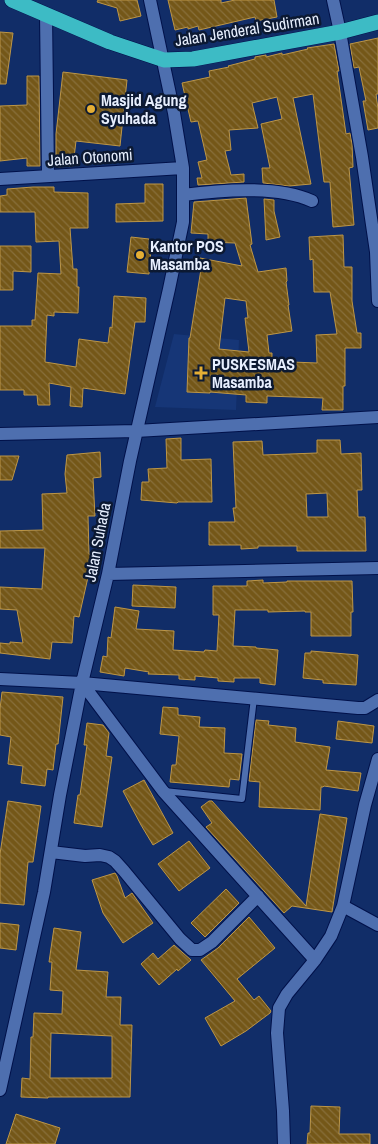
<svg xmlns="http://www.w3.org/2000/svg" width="378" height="1144" font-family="'Archivo Narrow',sans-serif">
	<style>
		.built { fill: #163677 }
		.building { fill: url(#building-back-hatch); stroke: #bd9646; fill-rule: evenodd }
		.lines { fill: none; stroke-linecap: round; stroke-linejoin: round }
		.lane-casing { stroke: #00114a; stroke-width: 8 }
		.street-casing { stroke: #00114a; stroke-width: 14 }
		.highway-casing { stroke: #00114a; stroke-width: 16 }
		.lane { stroke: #4e6faf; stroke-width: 6 }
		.street { stroke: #4e6faf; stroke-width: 12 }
		.highway { stroke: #3dbbc5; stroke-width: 15 }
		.poi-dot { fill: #e4ae35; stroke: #0c1932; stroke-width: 2 }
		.labels { text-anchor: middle; stroke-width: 5; stroke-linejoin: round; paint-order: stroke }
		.street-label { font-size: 16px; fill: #e7effe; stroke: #0c1932 }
		.poi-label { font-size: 16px; font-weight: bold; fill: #e7effe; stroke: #0c1932; text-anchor: start }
	</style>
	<defs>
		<pattern id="building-back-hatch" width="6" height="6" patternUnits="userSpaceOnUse" patternTransform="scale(1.25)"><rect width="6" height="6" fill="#745718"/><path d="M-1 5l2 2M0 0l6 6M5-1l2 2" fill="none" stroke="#886f3b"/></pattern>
	</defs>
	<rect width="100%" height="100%" fill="#112d68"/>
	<path class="built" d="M174 334 239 340 236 410 155 407Z"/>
	<path class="building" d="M98 0H137L141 16 120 21 117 8 97 2Z
		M168 0H221V3L235 0H274L277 17 256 21 255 17 199 30 198 26 188 29V27L175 30Z
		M0 32 13 33 6 84H0Z
		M378 38V94H376L378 109V128L368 130 363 101H366L359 67 354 68 350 44Z
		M334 44 339 71H337L346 134 350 133 352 144 353 167 349 168 354 225 333 227 330 182H324L313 94 293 98 311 184 289 186 263 183 262 168H270L261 124 282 119 277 97 252 103 258 128 229 130 231 150 225 151 231 175 244 174V182L198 185 197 178H202L198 162 207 160 198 121 191 122 182 83 210 77 209 71 229 67 228 66 255 59V57L266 55V57L282 53V55L308 49 307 48Z
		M63 72 127 80 120 146 76 141 73 166 56 167V134Z
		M27 76H39L40 166H27V158L0 161V106L27 105Z
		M145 184H163V221L116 222V204L145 203Z
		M33 187H54V192L88 193V228H70L73 269H77V287H79L78 313 54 312V316L47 315 45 362 76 367 79 339 108 343 110 327 112 328 114 296 146 298 145 322H135L125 394 83 388 82 407 70 406 71 387 49 383 50 405H38L37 395H24V390H0V326H32V320H35L38 273 61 274 59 241 36 242 35 212H0V196L7 195V189Z
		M246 198 252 244 250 245 258 272 286 268 287 281 286 282 289 305H288L292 331 267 335 269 353H272V359L292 360V362L317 363 316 335 337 334 330 292H314L313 259 310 260 309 237 343 235 344 267H352V301L357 333H361V348H345V386H343V410H322L323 398 267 396V403L246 402V395L210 392V393L187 392 189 338H190L201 269H198L200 258 242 266 235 243 208 242V234L191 233 194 202ZM225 298 246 301 248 318H245L249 352 219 349Z
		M264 199 274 200V211L280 237 266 240Z
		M131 237 149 239 148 248 151 249 149 274 127 272Z
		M0 246H31V272L13 271V290H0Z
		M181 438V460L211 459 212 502H178L177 503 141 500 142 482H149L148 469 167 468 166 439Z
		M317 440H340L341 454 361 453 362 490H357L358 517H365L366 551H297V546H258V548L241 549V545H209V522H235L233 508H236L233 442 262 441 263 455 317 453ZM327 493 328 517H307L306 494Z
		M100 452 101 477 93 478 95 516H88L89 554 93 555 79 617 74 616 72 643 52 642 50 659 0 653V643L10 644V642L23 643 17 610 0 609V587L42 589 45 548H0V531L43 530 42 494 67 493 65 474 67 455Z
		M0 456H19L12 480H0Z
		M263 580V583L287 582V581H352L353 612H351V636H311V612H305V611L268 612V610H235L233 646 256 647V648L278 650 275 685 260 683V678H234V682L218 681V678L195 676V680L179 679V675L148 674 149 672 125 668 124 676 100 672 103 656 107 657 108 637 111 638 115 607 139 611 136 629 174 631 173 650 204 652 205 650 217 651 219 615H213V586H247V581Z
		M133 585 176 587 175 608 132 606Z
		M311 651 358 655 356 685 323 683V680L303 678 305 653H311Z
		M2 692 63 697 58 744H56L53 770 47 769 45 786 21 783 23 766 8 764 11 737 0 735V709Z
		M163 707 178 708V715L200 717 199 727 225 728 224 753 242 754 239 780 230 779 229 787 170 782 172 765H176L179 736 160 734Z
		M256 720 269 721 268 725 296 728 295 742 330 747 326 770 361 773 358 791 324 786 323 787H321L320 810 259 807 260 782 249 781Z
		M338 721 374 726 372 743 336 739Z
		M87 723 103 725 109 733 106 756 112 757 102 827 74 823 78 795H80L87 745H84Z
		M144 780 173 833 153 845 141 825 123 791Z
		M8 801 41 806 33 862H28L24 905 0 903V854Z
		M209 801H212L306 906 320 814 347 818 332 912 292 906 284 913 206 827 212 823 201 807Z
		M189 841 210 868 179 891 158 864Z
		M115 873 117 876 125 898 132 893 153 923 123 943 103 913 92 880Z
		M226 889 239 903 205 937 191 923Z
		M249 917 275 948 237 979 254 1000 259 996 271 1011 270 1013 246 1031 221 1046 205 1018 235 1001 201 960 218 948Z
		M0 923 19 925 16 950 0 948Z
		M54 928 81 932 76 970 108 972 106 997H121L120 1025H132L130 1097H48V1098L21 1097 22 1078 30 1079 31 1037H33L34 1013 62 1014 63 991 50 990 52 962H49ZM51 1033 112 1036V1078H50Z
		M174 945 191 960 178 971 177 969 159 985 141 964 153 953 158 959Z
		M311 1106 340 1107 339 1134H370V1144H307L308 1133H310Z
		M16 1114 60 1128 55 1144H6Z"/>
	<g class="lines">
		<defs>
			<path id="lane" d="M164 791 242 799 254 698"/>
			<path id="street" d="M333 0 340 32 362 157 376 252 378 301
				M46 14 48 176
				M0 179 183 168
				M183 195C220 190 277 185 312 201
				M0 434 136 431 378 417
				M108 574 378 568
				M0 679 82 683 358 708H365L378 700
				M82 683 163 791 315 960
				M51 852 85 856 100 855 109 857 115 861 124 871 180 939 192 950H200L212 942 258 896
				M343 906 378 925
				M0 1090 44 892 60 795 82 683 108 574 130 461 169 289 183 222V168L174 113 150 0
				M284 1144 283 1111 277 1033 279 1008 287 994 315 960 331 936 343 906 365 805 378 759"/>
			<path id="highway" d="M12 0 110 42 164 60 193 59 340 32 378 22"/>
		</defs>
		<use href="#lane" class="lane-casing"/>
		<use href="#street" class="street-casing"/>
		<use href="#highway" class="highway-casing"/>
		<use href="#lane" class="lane"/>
		<use href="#street" class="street"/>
		<use href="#highway" class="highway"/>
	</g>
	<g class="poi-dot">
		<circle cx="91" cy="109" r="5"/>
		<circle cx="140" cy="255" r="5"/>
		<path d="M198.5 365.5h5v5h5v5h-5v5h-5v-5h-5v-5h5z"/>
	</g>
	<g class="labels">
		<g class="street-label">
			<text transform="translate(247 29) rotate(-9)" y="6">Jalan Jenderal Sudirman</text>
			<text transform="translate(90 157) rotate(-4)" y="6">Jalan Otonomi</text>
			<text transform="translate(97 542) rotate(-79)" y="6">Jalan Suhada</text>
		</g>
		<g class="poi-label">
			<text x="101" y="106">Masjid Agung<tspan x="101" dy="18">Syuhada</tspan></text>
			<text x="150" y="252">Kantor POS<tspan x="150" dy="18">Masamba</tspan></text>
			<text x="212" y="370">PUSKESMAS<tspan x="212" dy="18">Masamba</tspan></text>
		</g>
	</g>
</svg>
